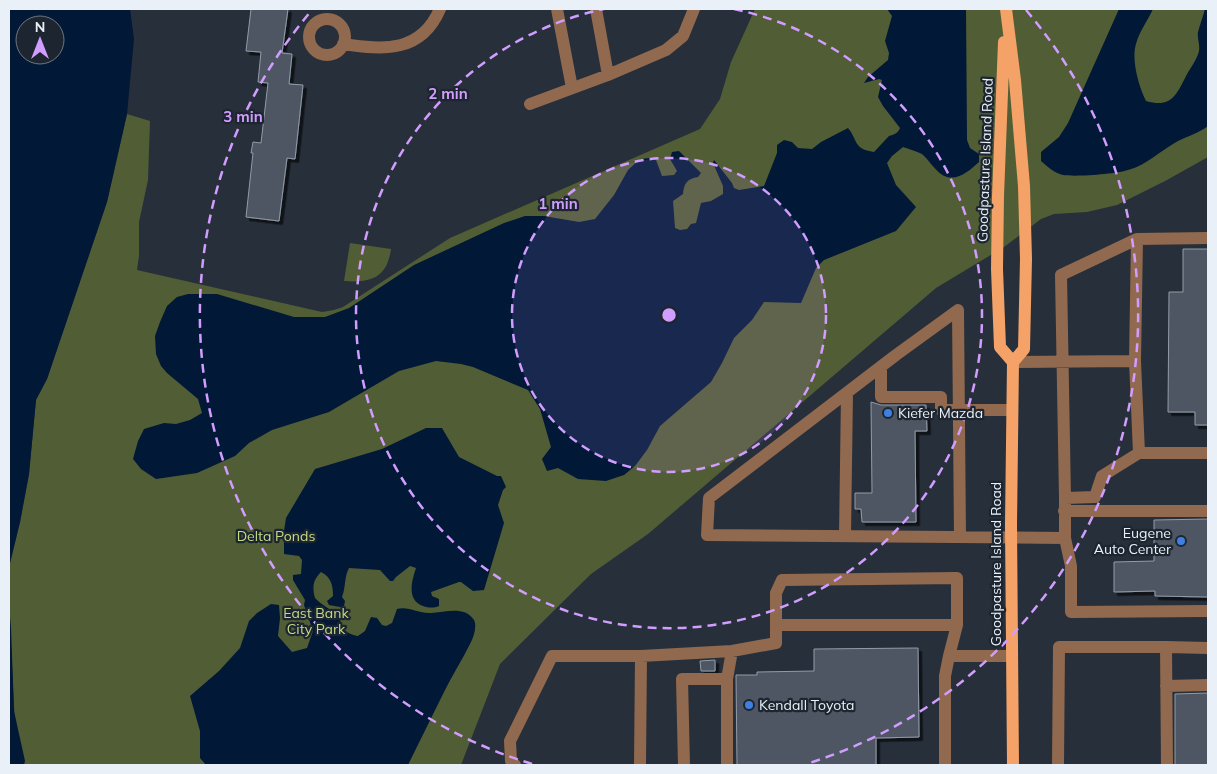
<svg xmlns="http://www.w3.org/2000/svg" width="1217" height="774" font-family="Mulish,sans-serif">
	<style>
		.green { fill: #515d34 }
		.water { fill: #011837; fill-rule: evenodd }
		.building { fill: #4d5662; stroke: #919ca9; filter: url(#shadow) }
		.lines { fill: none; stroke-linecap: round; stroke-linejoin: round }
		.minor { stroke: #91694e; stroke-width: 12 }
		.major { stroke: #f4a267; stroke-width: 12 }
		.ring { fill: none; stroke: #d19dfe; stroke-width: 2.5; stroke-dasharray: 9 6 }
		.shop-dot { fill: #3f7fe0; stroke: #1d2630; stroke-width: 2 }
		.labels { text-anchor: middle; stroke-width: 4.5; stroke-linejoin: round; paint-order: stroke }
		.street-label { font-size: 14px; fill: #eaf0f7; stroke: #1d2630 }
		.poi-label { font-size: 14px; fill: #eaf0f7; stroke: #1d2630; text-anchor: start }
		.park-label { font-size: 14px; fill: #c2db85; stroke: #1d2630 }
		.centre { fill: #d19dfe; stroke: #1d2630; stroke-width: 2.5 }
		.ring-label { font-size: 15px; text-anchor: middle; font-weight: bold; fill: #d19dfe; stroke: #1d2630; stroke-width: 4.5; stroke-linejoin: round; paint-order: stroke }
	</style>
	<defs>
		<filter id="shadow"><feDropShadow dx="3.5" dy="3.5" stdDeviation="0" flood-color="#0009"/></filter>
	</defs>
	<rect width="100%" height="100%" fill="#272f3a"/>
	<path class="green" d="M755 9H1208V157L1167 180 1117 205 1087 212 1054 214 1041 219 1004 247 936 288 648 534 591 574 500 664 461 765H17L9 605V575L10 563 20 522 29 474 36 399 47 379 107 202 127 114 150 121 148 180 139 222V256L137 270 322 312 334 310 343 307 450 238 700 129 720 99 731 62Z
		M350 243 391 249C387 278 371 283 344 281Z"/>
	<path class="water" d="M9 9H130L134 39 127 114 107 202 47 379 36 400 29 474 20 522 10 563 9 575ZM25 25H55V55H25Z
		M887 9H966L967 140 970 148 979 154V162C969 171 955 184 941 174 934 169 929 160 922 154 916 151 909 149 903 147L892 156 887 163 896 185 916 207 896 231 824 260 816 268 801 303 764 302 752 320 734 338 722 363 711 382 660 426 647 450 635 466 624 475 606 481 578 479 558 468 547 471 542 459 551 447 540 409 528 390 473 367 461 364 436 361 399 371 329 412 272 430 249 443 235 456 197 473 156 479 141 469 133 459 138 441 144 429 164 423 176 424 190 420 202 413 198 399 167 373 161 366 156 354 155 336 160 322 167 306 177 297 188 294H217L294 317H325L349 308 414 265 504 223 525 216H544L579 222 595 219 614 195 628 170 640 159 649 158 656 160 662 176 674 175 677 171 670 159 672 152 679 151 701 173 698 177C687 179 684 183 683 194L673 201 675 228 680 230 687 229 691 224 696 223 701 203 711 201 723 194V186L713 163 714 160 732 183 734 188 739 190 764 186 777 153V145L784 140 792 142 798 148 812 149 821 142 848 128C858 140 853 149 874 152L889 136C894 135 898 133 900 128L883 106 878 97 882 80 879 79 864 83 868 77 888 60 889 53 885 41 892 16Z
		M1119 9H1153C1148 20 1139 32 1136 44 1131 60 1139 87 1146 101 1171 108 1176 96 1186 76 1190 68 1197 60 1199 51 1200 44 1197 38 1198 32 1200 24 1203 17 1205 9H1208V126C1199 133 1188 136 1178 141 1161 150 1147 165 1128 170 1116 174 1076 177 1063 175 1054 173 1048 167 1041 161V152L1059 137 1068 123Z
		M426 428H442L459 457 497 476H501L506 487 503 490 498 505 504 523 484 590 473 591 461 582H459L431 592 432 596 439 599V606C434 608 429 608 423 606 406 600 412 580 416 568L410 566 396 577 393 581H390L380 570 349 568C344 577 346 587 342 597L345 601 344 606 340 607 329 605 327 601 333 596C333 585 331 577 321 572 313 580 312 587 315 598 321 605 333 610 338 617 345 628 342 633 358 636L365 631 371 617 377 618 382 625 386 626 392 623 397 609C409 606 419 614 431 613 444 613 464 605 474 620 477 626 474 636 471 642 463 659 452 675 444 692 432 716 420 741 408 765H206L200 758V731L190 696 219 671 240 648 249 621 257 613 271 604 279 605 280 618 278 636 292 652 307 648 313 631 304 605 305 600 293 580V575L301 574 302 560 299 556 284 554V531L286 518 315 469 382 449Z
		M9 605 11 628 14 711 25 761 24 765H9Z"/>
	<path class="building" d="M251 9H288L282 53 292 54 289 84 303 85 295 159 287 158 279 221 246 217 253 153H251L253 142 261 143 268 83 258 82 261 52 246 51Z
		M1183 249H1208V425H1195V412H1168L1169 292H1183Z
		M871 402 881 405H926L927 431H915L916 522H862L861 509H855V493H872Z
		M1208 519V597L1155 596V591L1114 592V562L1154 561V520Z
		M918 648 919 737 876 738V765H737L736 675H757V672L814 671V649Z
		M715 660V671H701L700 661Z
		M1208 693V765H1175V694Z"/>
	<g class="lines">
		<path class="minor" d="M557 9 572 88
			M596 9 608 75 666 50 683 36 694 9
			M309 37a18 18 0 1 1 36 0a18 18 0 1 1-36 0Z
			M343 44C384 50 421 53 440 9
			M530 104 608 75
			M1137 239 1061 275 1065 498 1095 497 1102 476 1139 453
			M1135 361 1137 239 1208 238
			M1013 362 1135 361 1139 453H1208
			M881 367V397H941V410H1012
			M1064 511H1208
			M845 536 847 393
			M960 537 958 310 896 355 709 498 707 535C827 535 946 538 1065 538V498
			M1065 538 1071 566V612L1208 611
			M1166 647 1208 648
			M949 656 957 625V578L782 580 776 593V625H957
			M1166 686 1208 685
			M515 765 511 761 510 741 552 656H641L732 651 776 643V625
			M640 765 641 656
			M684 765 682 679H727
			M727 765V679L732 651
			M945 765V676L949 656H1012
			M1058 765 1059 647H1166L1167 765"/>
		<path class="major" d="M1006 9 1015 80 1024 186 1026 259 1024 349 1013 362 1011 525 1013 765
			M1004 42 998 196 997 269 1000 347 1013 362"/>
	</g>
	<circle cx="669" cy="315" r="157" fill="#d19dfe" fill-opacity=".12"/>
	<g class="ring">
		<circle cx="669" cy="315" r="157"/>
		<path d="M734 9A313 313 0 1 1 604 9"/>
		<path d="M532 764A470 470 0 0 1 312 10M1026 10A470 470 0 0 1 806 764"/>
	</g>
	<g class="shop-dot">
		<circle cx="888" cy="413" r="5"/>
		<circle cx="1181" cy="541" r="5"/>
		<circle cx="749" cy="705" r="5"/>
	</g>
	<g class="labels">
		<g class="street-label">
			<text transform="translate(985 160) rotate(-88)" y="5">Goodpasture Island Road</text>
			<text transform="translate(996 564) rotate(-90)" y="5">Goodpasture Island Road</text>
		</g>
		<g class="poi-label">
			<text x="898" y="418">Kiefer Mazda</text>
			<text x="1171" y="538" text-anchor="end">Eugene<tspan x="1171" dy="16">Auto Center</tspan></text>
			<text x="759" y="710">Kendall Toyota</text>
		</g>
		<g class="park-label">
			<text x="276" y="541">Delta Ponds</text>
			<text x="316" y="618">East Bank<tspan x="316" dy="16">City Park</tspan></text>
		</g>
	</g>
	<circle cx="669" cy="315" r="8" class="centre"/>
	<g class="ring-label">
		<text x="448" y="99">2 min</text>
		<text x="243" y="122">3 min</text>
		<text x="558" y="209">1 min</text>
	</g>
	<rect width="1217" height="774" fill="none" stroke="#eaf0f7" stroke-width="20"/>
	<g transform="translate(40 40)"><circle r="24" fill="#1d2630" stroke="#6f7780"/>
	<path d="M0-4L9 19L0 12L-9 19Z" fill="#d19dfe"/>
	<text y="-8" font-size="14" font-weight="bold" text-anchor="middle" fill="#eaf0f7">N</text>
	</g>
</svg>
